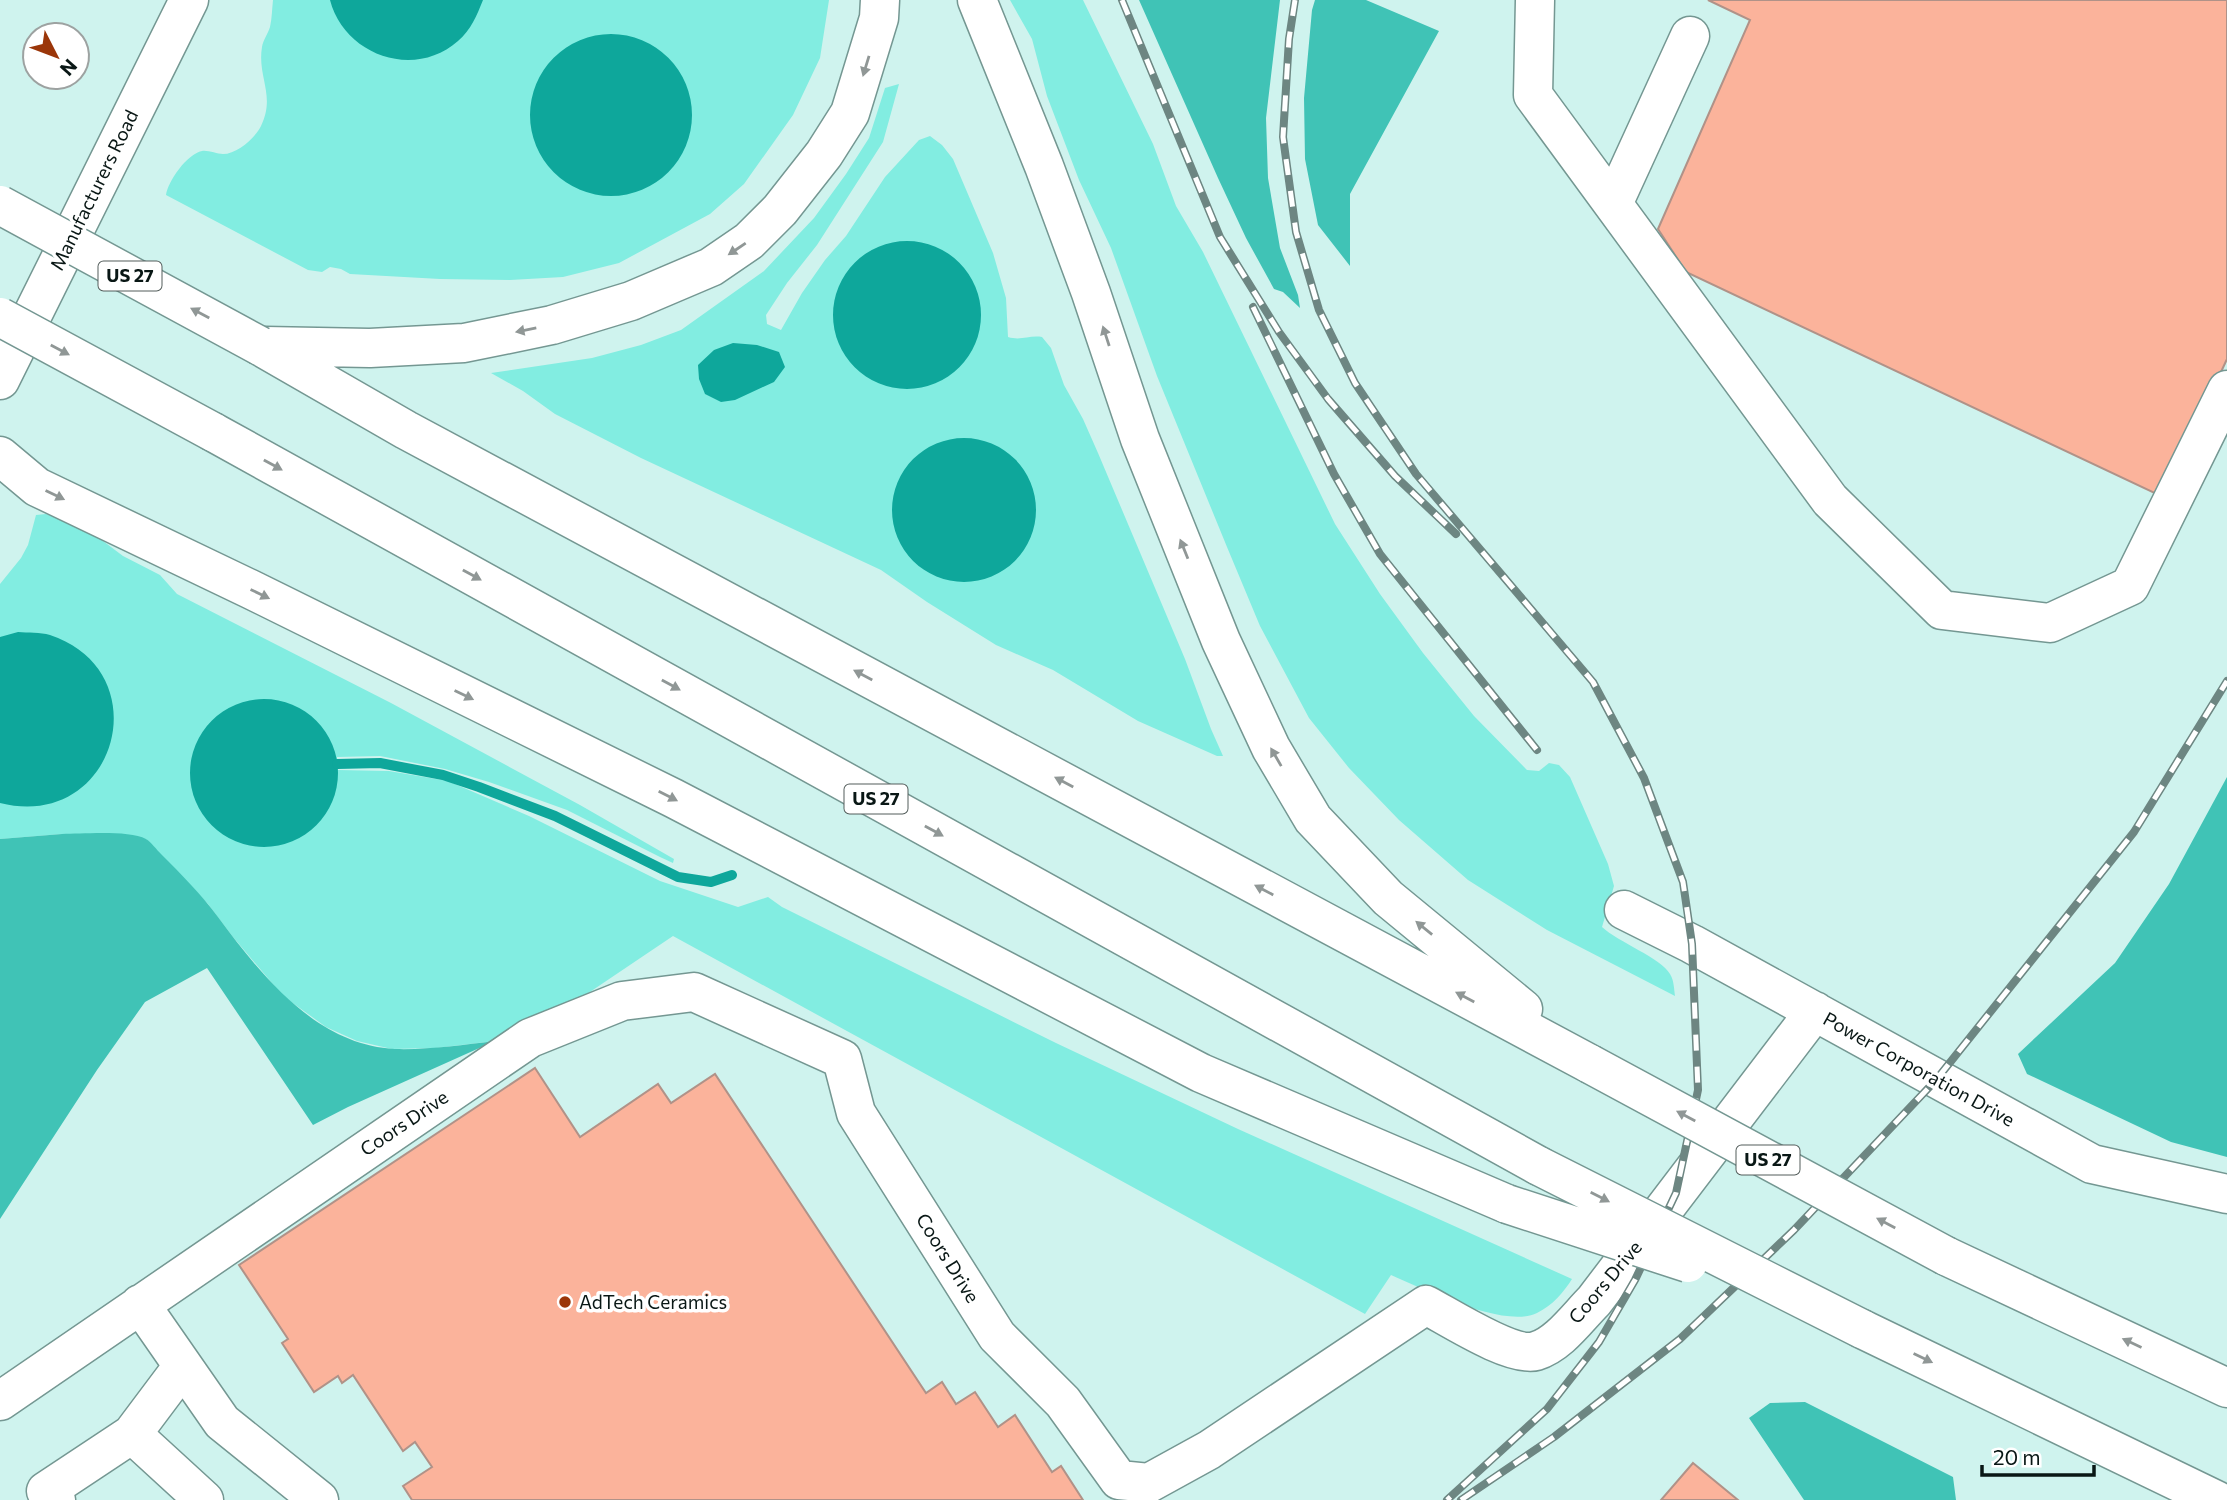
<svg xmlns="http://www.w3.org/2000/svg" width="2227" height="1500" font-family="Commissioner,sans-serif">
	<style>
		.green { fill: #82ede1 }
		.forest { fill: #40c3b6 }
		.water { fill: #0ea79b }
		.lines { fill: none; stroke-linecap: round; stroke-linejoin: round }
		.stream { stroke: #0ea79b; stroke-width: 10 }
		.building { fill: #fbb39b; stroke: #b09288; stroke-width: 2 }
		.minor-casing { stroke: #749792; stroke-width: 41 }
		.major-casing { stroke: #749792; stroke-width: 41 }
		.highway-casing { stroke: #749792; stroke-width: 41 }
		.minor { stroke: #fff; stroke-width: 38 }
		.major { stroke: #fff; stroke-width: 38 }
		.highway { stroke: #fff; stroke-width: 38 }
		.rail-casing { stroke: #6d8682; stroke-width: 8 }
		.rail { stroke: #fff; stroke-width: 5; stroke-dasharray: 16; stroke-linecap: butt }
		.highway-bridge-casing { stroke: #749792; stroke-width: 41; stroke-linecap: butt }
		.highway-bridge { stroke: #fff; stroke-width: 38 }
		.oneway { fill: #909796 }
		.poi-dot { fill: #9b3609; stroke: #fff; stroke-width: 2.5 }
		.labels { text-anchor: middle; stroke-width: 7; stroke-linejoin: round; paint-order: stroke }
		.shield { fill: #fff; stroke: #535d5b; stroke-width: 2 }
		.shield-label { font-size: 18px; font-weight: bold; fill: #091715 }
		.street-label { font-size: 19px; fill: #091715; stroke: #fff }
		.poi-label { font-size: 19px; fill: #091715; stroke: #fff; text-anchor: start }
	</style>
	<rect width="100%" height="100%" fill="#cff3ee"/>
	<path class="green" d="M273 0H829L820 58 793 115 744 184 710 214 619 263 563 277 510 280 440 279 350 274 341 269 330 267 322 272 308 270 166 195C168 181 187 154 202 151 208 150 217 154 223 154 237 154 255 138 261 126 276 95 257 77 262 47 263 40 268 34 270 27 272 18 272 9 273 0Z
		M1010 0H1083L1153 144 1176 206 1203 252 1335 524 1380 594 1423 653 1474 716 1527 770 1539 771 1549 763 1559 765 1570 777 1608 864 1614 886 1602 927C1618 942 1661 958 1670 974 1674 980 1674 989 1675 996L1547 930 1468 880 1399 820 1349 768 1309 718 1260 626 1227 547 1157 376 1111 248 1079 180 1047 96 1032 39Z
		M899 84 883 142 817 245 787 283 766 315 767 324 781 330 802 293 825 260 846 236 885 177 919 140 930 136 942 145 953 159 993 253 1006 298 1008 337C1021 341 1029 335 1042 337L1051 348 1064 385 1083 419 1098 453 1185 659 1211 729 1223 756H1217L1138 721 1053 670 996 645 927 602 881 570 641 458 555 414 523 391 491 373 592 358 641 345 681 330 764 271 814 218 846 174 869 138 885 88Z
		M46 514 87 529 123 556 160 575 177 594 391 703 580 805 674 859 673 863 660 857 567 810 489 782 445 769 380 756 337 757 338 770 389 771 448 781 529 816 660 881 738 907 768 897 782 907 1056 1043 1238 1129 1572 1279C1563 1293 1553 1305 1537 1313 1503 1329 1424 1289 1391 1275L1365 1314 673 936 575 1002 495 1041 436 1048 392 1049 357 1041 326 1027 283 996 233 937 208 904 146 839 62 834 0 839V584L21 558 28 545 36 515Z"/>
	<path class="forest" d="M1139 0H1280L1266 118 1268 178 1280 248 1298 295 1300 308 1283 292 1274 289 1246 238 1218 178Z
		M1315 0H1366L1439 31 1350 194V266L1318 225 1305 159 1304 98 1312 10Z
		M2227 777V1157L2171 1142 2027 1074 2018 1054 2115 963 2169 884Z
		M62 834C82 834 129 830 146 839 151 842 157 850 161 854 181 874 201 894 218 917 261 975 316 1045 395 1049 428 1050 462 1045 495 1041L348 1107 313 1125 207 968 145 1002 97 1070 0 1219V839Z
		M1805 1402 1953 1477 1956 1500H1804L1749 1418 1770 1403Z"/>
	<path class="water" d="M330 0H483C477 15 471 30 458 41 414 80 344 55 330 0Z
		M530 115a81 81 0 1 1 162 0a81 81 0 1 1-162 0Z
		M833 315a74 74 0 1 1 148 0a74 74 0 1 1-148 0Z
		M733 343 757 345 779 352 785 367 774 382 735 400 721 402 705 394 699 379 698 365 714 350Z
		M892 510a72 72 0 1 1 144 0a72 72 0 1 1-144 0Z
		M18 632C28 633 40 632 50 635 161 672 116 832 0 803V637Z
		M190 773a74 74 0 1 1 148 0a74 74 0 1 1-148 0Z"/>
	<g class="lines">
		<path class="stream" d="M337 764 380 763 443 775 479 787 555 816 678 877 711 882 732 875"/>
	</g>
	<path class="building" d="M1708 0H2227V359L2163 497 1686 272 1658 229 1750 20Z
		M535 1068 580 1137 658 1084 671 1103 715 1074 926 1393 942 1382 956 1404 975 1392 998 1427 1015 1415 1052 1472 1061 1466 1083 1500H412L403 1486 432 1467 415 1442 403 1451 353 1375 342 1383 338 1376 314 1392 282 1343 288 1339 239 1265Z
		M1693 1463 1738 1500H1661Z"/>
	<g class="lines">
		<defs>
			<path id="minor" d="M1535 0 1533 95 1830 500 1942 610 2050 623 2130 586 2227 390
				M1613 204 1690 36
				M1624 910 1692 944 2092 1164 2227 1194
				M140 1304 222 1422 319 1500
				M183 1366 132 1434 204 1500
				M0 1401 530 1038 622 1001 694 992 842 1059 856 1113 997 1336 1063 1402 1119 1480 1149 1483 1209 1450 1426 1305C1449 1317 1512 1358 1536 1351 1559 1344 1577 1318 1594 1301L1815 1011
				M56 1500 46 1491 132 1434"/>
			<path id="major" d="M0 380 189 0"/>
			<path id="highway" d="M977 0 1044 166 1091 293 1140 439 1221 641 1271 748 1313 819 1388 898 1523 1009
				M260 346 406 430 1590 1064
				M265 346 370 348 464 343 552 325 631 301 711 267 749 241 780 210 824 154 850 113 879 18 880 0
				M213 432 1539 1166
				M0 456 37 487 250 589 673 798 1201 1073 1507 1204
				M1946 1256 2227 1388
				M1862 1329 2216 1500"/>
		</defs>
		<use href="#minor" class="minor-casing"/>
		<use href="#major" class="major-casing"/>
		<use href="#highway" class="highway-casing"/>
		<use href="#minor" class="minor"/>
		<use href="#major" class="major"/>
		<use href="#highway" class="highway"/>
		<defs>
			<path id="rail" d="M1122 0 1220 237 1279 332 1328 399 1395 476 1456 534
				M1295 0 1289 39 1283 137 1296 232 1319 310 1355 383 1416 474 1593 682 1644 778 1683 882 1692 944 1698 1090 1676 1193 1635 1280 1599 1342 1547 1409 1447 1500
				M1253 307 1334 474 1380 554 1537 750
				M1461 1500 1554 1437 1680 1339 1794 1230 1936 1080 2134 832 2227 681"/>
		</defs>
		<use href="#rail" class="rail-casing"/>
		<use href="#rail" class="rail"/>
		<defs>
			<path id="highway-bridge" d="M0 205 260 346
				M0 317 213 432
				M1590 1064 1946 1256
				M1539 1166 1862 1329
				M1507 1204 1688 1263"/>
		</defs>
		<use href="#highway-bridge" class="highway-bridge-casing"/>
		<use href="#highway-bridge" class="highway-bridge"/>
	</g>
	<defs><path id="oneway-solid" d="M-6-.8H1V-3.2L6.5 0L1 3.2V.8H-6Z" transform="scale(1.75)"/></defs>
	<g class="oneway">
		<use href="#oneway-solid" transform="translate(866 66) rotate(107)"/>
		<use href="#oneway-solid" transform="translate(737 249) rotate(146)"/>
		<use href="#oneway-solid" transform="translate(200 313) rotate(-152)"/>
		<use href="#oneway-solid" transform="translate(526 330) rotate(169)"/>
		<use href="#oneway-solid" transform="translate(1106 336) rotate(-108)"/>
		<use href="#oneway-solid" transform="translate(60 350) rotate(28)"/>
		<use href="#oneway-solid" transform="translate(273 465) rotate(29)"/>
		<use href="#oneway-solid" transform="translate(55 495) rotate(26)"/>
		<use href="#oneway-solid" transform="translate(1184 549) rotate(-112)"/>
		<use href="#oneway-solid" transform="translate(472 575) rotate(29)"/>
		<use href="#oneway-solid" transform="translate(260 594) rotate(26)"/>
		<use href="#oneway-solid" transform="translate(863 675) rotate(-152)"/>
		<use href="#oneway-solid" transform="translate(671 685) rotate(29)"/>
		<use href="#oneway-solid" transform="translate(464 695) rotate(26)"/>
		<use href="#oneway-solid" transform="translate(1276 757) rotate(-120)"/>
		<use href="#oneway-solid" transform="translate(1064 782) rotate(-152)"/>
		<use href="#oneway-solid" transform="translate(668 796) rotate(27)"/>
		<use href="#oneway-solid" transform="translate(934 831) rotate(29)"/>
		<use href="#oneway-solid" transform="translate(1264 890) rotate(-152)"/>
		<use href="#oneway-solid" transform="translate(1424 928) rotate(-141)"/>
		<use href="#oneway-solid" transform="translate(1465 997) rotate(-152)"/>
		<use href="#oneway-solid" transform="translate(1686 1116) rotate(-152)"/>
		<use href="#oneway-solid" transform="translate(1600 1197) rotate(27)"/>
		<use href="#oneway-solid" transform="translate(1886 1223) rotate(-152)"/>
		<use href="#oneway-solid" transform="translate(2132 1343) rotate(-155)"/>
		<use href="#oneway-solid" transform="translate(1923 1358) rotate(26)"/>
	</g>
	<circle class="poi-dot" cx="565" cy="1302" r="7"/>
	<g class="labels">
		<g class="shield">
			<rect x="98.5" y="261.5" width="63" height="29" rx="5"/>
			<rect x="844.5" y="784.5" width="63" height="29" rx="5"/>
			<rect x="1736.5" y="1145.5" width="63" height="29" rx="5"/>
		</g>
		<g class="shield-label">
			<text x="130" y="282">US 27</text>
			<text x="876" y="805">US 27</text>
			<text x="1768" y="1166">US 27</text>
		</g>
		<g class="street-label">
			<text transform="translate(94 190) rotate(-64)" y="7">Manufacturers Road</text>
			<text transform="translate(1919 1069) rotate(29)" y="7">Power Corporation Drive</text>
			<text transform="translate(404 1123) rotate(-34)" y="7">Coors Drive</text>
			<text transform="translate(948 1258) rotate(58)" y="7">Coors Drive</text>
			<text transform="translate(1605 1282) rotate(-50)" y="7">Coors Drive</text>
		</g>
		<g class="poi-label">
			<text x="579" y="1309">AdTech Ceramics</text>
		</g>
	</g>
	<g transform="translate(56 56) rotate(132)"><circle r="33" fill="#ffffff" stroke="#9da2a1" stroke-width="2"/>
	<path d="M0-5L12 26L0 18L-12 26Z" fill="#9b3609"/>
	<text y="-10" font-size="19" font-weight="bold" text-anchor="middle" fill="#091715">N</text>
	</g>
	<path d="M1982 1465v10h112v-10" fill="none" stroke="#091715" stroke-width="3.5"/>
	<text x="1993" y="1465" font-size="21" fill="#091715" stroke="#ffffff" stroke-width="5" paint-order="stroke">20 m</text>
</svg>
